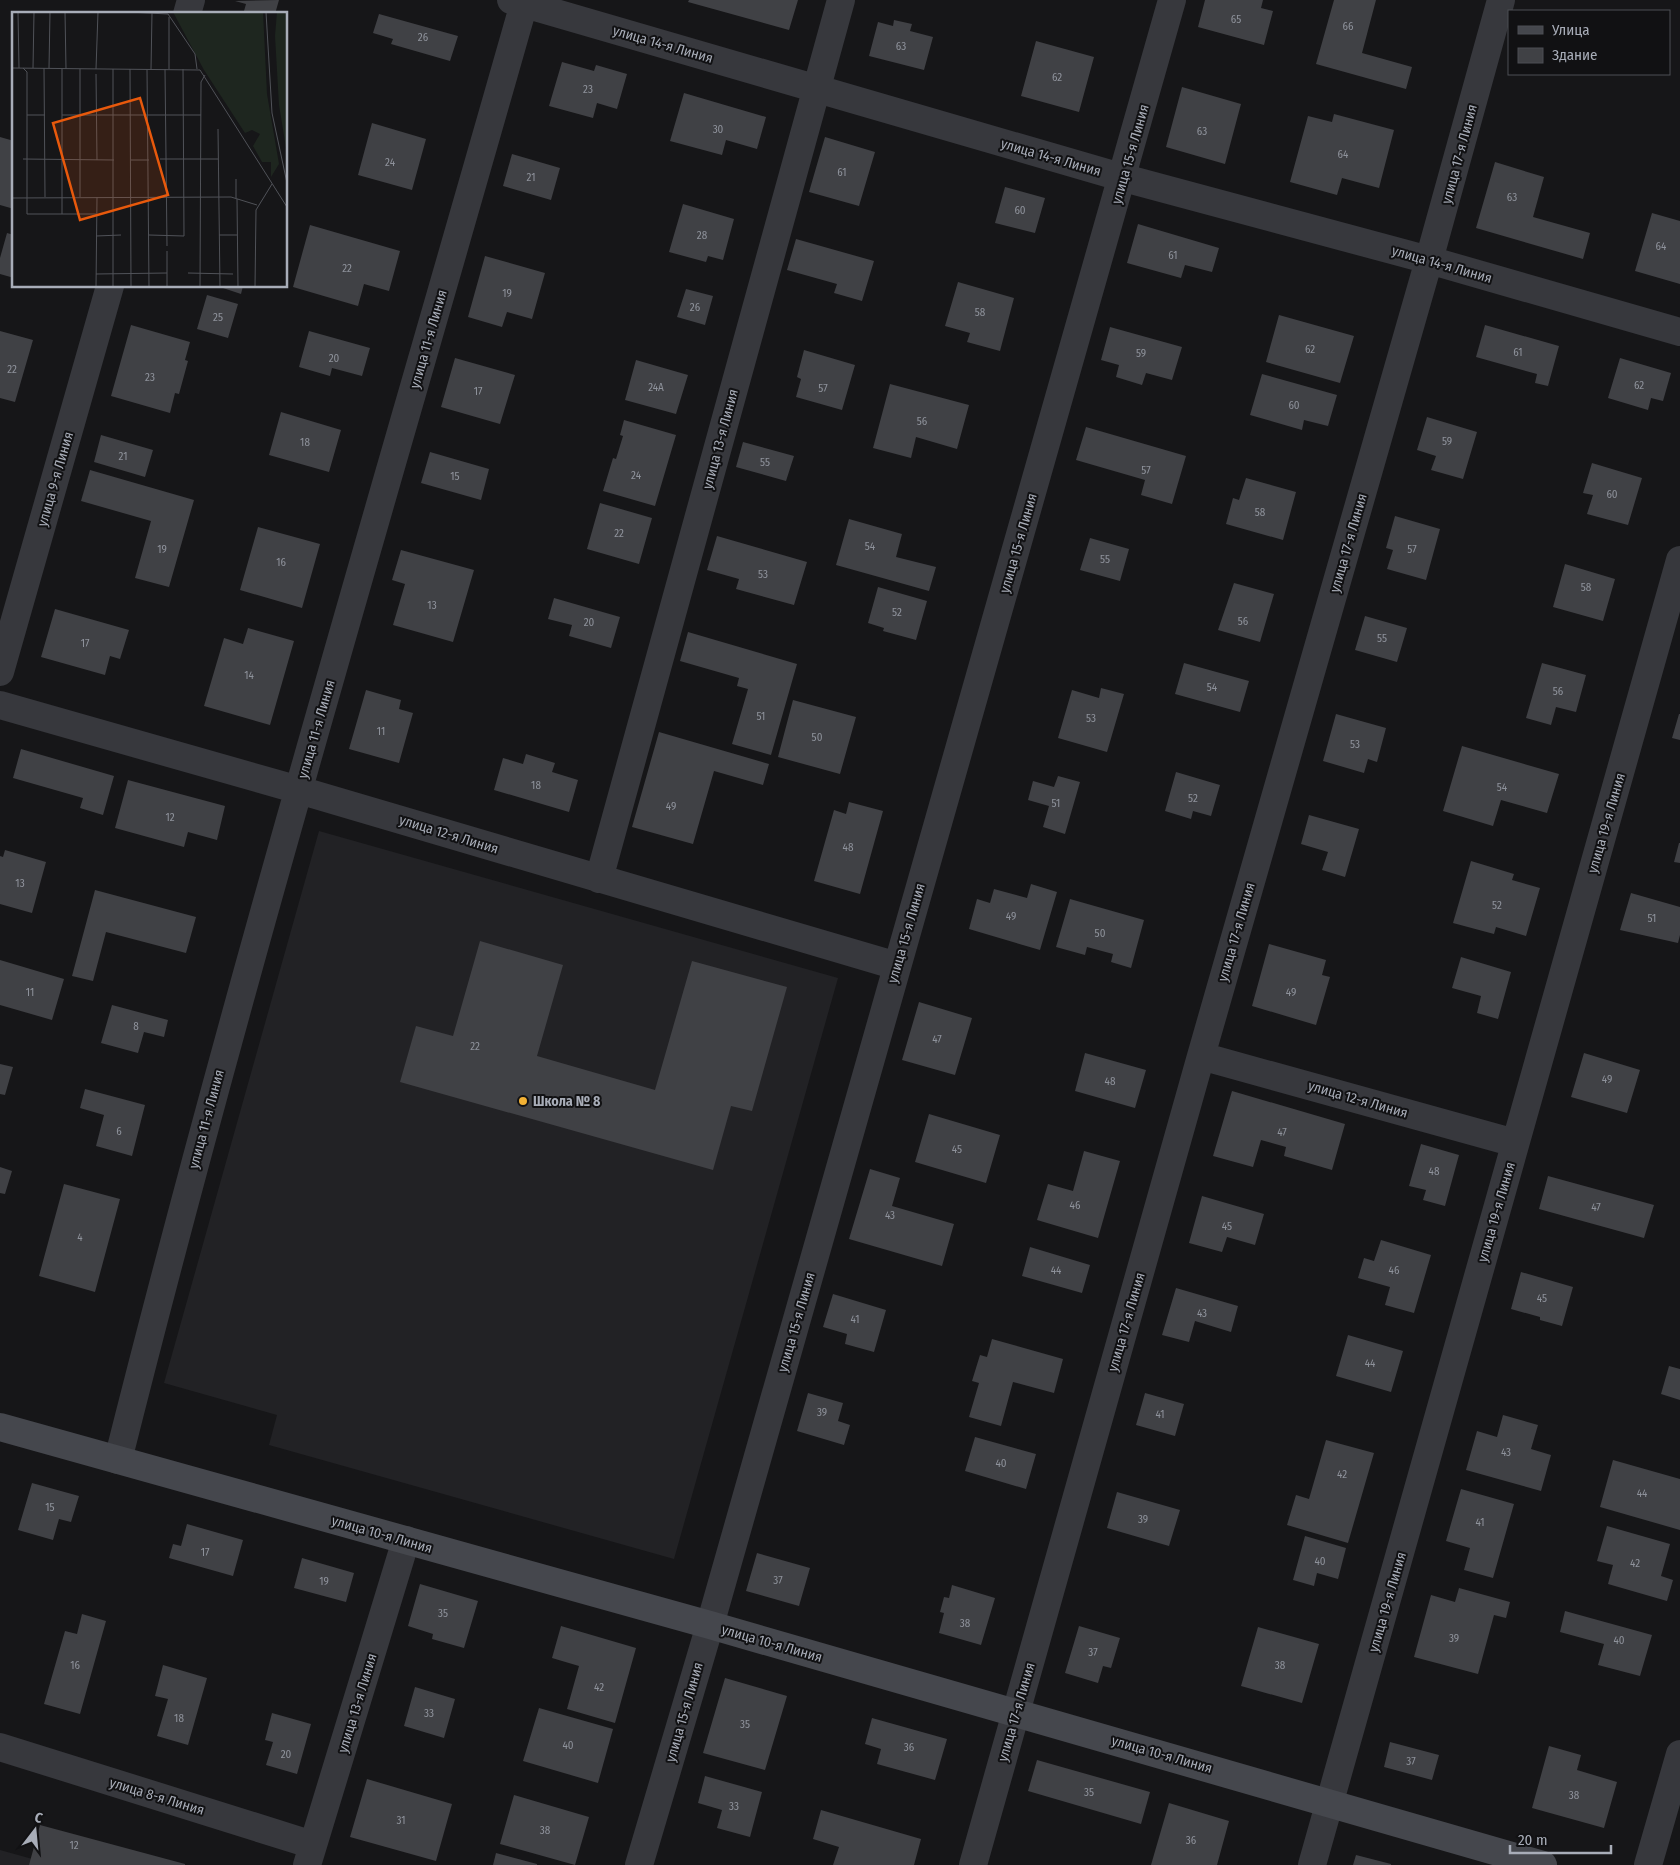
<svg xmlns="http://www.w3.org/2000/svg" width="1680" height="1865" font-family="'Fira Sans Condensed',sans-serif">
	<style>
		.built { fill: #222225 }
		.building { fill: #404145 }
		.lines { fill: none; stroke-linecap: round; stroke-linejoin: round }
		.street { stroke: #37383d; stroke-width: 28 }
		.secondary { stroke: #45474d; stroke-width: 28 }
		.poi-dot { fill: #f2b134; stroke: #111113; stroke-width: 2 }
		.labels { text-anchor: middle; stroke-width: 4; stroke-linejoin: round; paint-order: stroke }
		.number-label { font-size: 11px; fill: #8e929b }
		.street-label { font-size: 14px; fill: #a8adb8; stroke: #111113 }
		.poi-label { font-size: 14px; font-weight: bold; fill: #a8adb8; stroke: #111113; text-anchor: start }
		.inset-road { fill: none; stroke: #505258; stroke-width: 1 }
		.view { fill: #e8590c; fill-opacity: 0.15; stroke: #e8590c; stroke-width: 2.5 }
		.inset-edge { fill: none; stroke: #a8adb8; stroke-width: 2.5 }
	</style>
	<rect width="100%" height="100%" fill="#161618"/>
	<path class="built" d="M319 831 838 978 674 1559 269 1445 277 1415 164 1383Z
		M0 1850 54 1865H0Z"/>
	<path class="building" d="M279 0 275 14H255L244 11 246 4 235 1Z
		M689 0H798L789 30 688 2Z
		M1205 0H1263L1261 8 1273 11 1264 45 1198 27Z
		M1334 0H1376L1362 53 1412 67 1406 89 1316 64Z
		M379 14 458 36 450 61 391 44 393 39 373 33Z
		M894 20 912 24 910 31 933 37 924 70 869 56 878 22 893 26Z
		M1036 41 1094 57 1079 112 1021 96Z
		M562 62 594 71 596 65 627 74 617 109 597 103 593 118 549 106Z
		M1182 87 1241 104 1225 164 1166 147Z
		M684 93 766 117 757 149 726 140 722 155 670 141Z
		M1334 114 1394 130 1379 188 1342 178 1337 195 1290 182 1308 116 1332 122Z
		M372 123 426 139 412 190 358 175Z
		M0 137 14 141V209L0 205Z
		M825 137 875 152 859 206 809 192Z
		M512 154 560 168 551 200 503 186Z
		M1495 162 1544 177 1533 217 1590 233 1583 259 1476 228Z
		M1005 187 1045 198 1035 233 995 223Z
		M683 204 734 219 723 260 708 256 706 262 669 252Z
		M1652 213 1680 221V284L1635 271Z
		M1138 224 1219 248 1212 272 1185 265 1181 278 1127 263Z
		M310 225 400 251 389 291 364 284 358 306 293 287Z
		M7 233 14 235V278L0 274V258Z
		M796 239 874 261 862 301 834 293 837 284 787 270Z
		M485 256 545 273 532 319 507 312 502 327 468 317Z
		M958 282 1014 298 1000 351 967 342 970 333 945 326Z
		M217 286H243L241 294Z
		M686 289 713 296 705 325 677 317Z
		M207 295 238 304 228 338 197 329Z
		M1279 315 1354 336 1340 383 1266 362Z
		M131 325 190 342 185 360 188 361 179 394 175 393 170 413 111 396Z
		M1485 325 1559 346 1548 386 1535 383 1537 374 1476 357Z
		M1110 327 1182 347 1172 380 1146 373 1142 385 1116 377 1119 365 1101 360Z
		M0 331 33 340 15 402 0 398Z
		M309 331 370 348 362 376 332 368 330 376 299 367Z
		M804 350 855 365 842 410 796 397 801 379 797 377Z
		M455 358 515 375 500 424 441 407Z
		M1620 358 1671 373 1663 401 1651 398 1648 410 1608 398Z
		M636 360 688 375 676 414 625 400Z
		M1262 374 1337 395 1328 426 1304 420 1302 430 1250 415Z
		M890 384 969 405 957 449 916 437 911 458 873 448Z
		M281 412 341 430 329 472 269 455Z
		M1427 417 1477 432 1463 479 1431 470 1436 456 1417 450Z
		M624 420 676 435 655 506 603 491 613 458 616 459 623 436 620 435Z
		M1086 427 1186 456 1172 504 1141 495 1145 480 1076 460Z
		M101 435 153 450 145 477 94 462Z
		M743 442 794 456 786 481 736 467Z
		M430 452 489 469 481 500 421 483Z
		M1592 463 1642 478 1628 525 1587 514 1593 495 1583 493Z
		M90 470 194 500 169 587 135 578 151 521 81 501Z
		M1246 478 1296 492 1283 540 1226 524 1233 498 1239 500Z
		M600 503 652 518 639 564 587 549Z
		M1395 516 1440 529 1426 580 1387 569 1393 550 1386 548Z
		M849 519 902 534 896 557 936 567 929 591 836 565Z
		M258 527 320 544 302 608 240 590Z
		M717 536 807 562 794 605 736 589 739 579 707 570Z
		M1090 538 1129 549 1120 581 1080 570Z
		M401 550 474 570 453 642 393 625 405 584 392 580Z
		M1565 564 1615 579 1603 621 1553 607Z
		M1234 583 1274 594 1260 642 1218 630Z
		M878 587 927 601 916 640 883 631 884 628 868 623Z
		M554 598 620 617 611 648 569 636 572 625 548 619Z
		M55 609 129 630 120 659 110 656 105 675 41 657Z
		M1365 616 1407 628 1397 662 1355 650Z
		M248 628 294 641 270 725 204 706 224 638 243 644Z
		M688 632 797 664 771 755 732 744 748 689 737 686 739 678 680 661Z
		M1184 663 1249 681 1240 712 1175 694Z
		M1542 663 1586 675 1576 712 1556 707 1551 725 1526 718Z
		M1101 688 1124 694 1107 752 1058 738 1072 690 1099 698Z
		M366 690 401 700 399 709 413 713 399 763 349 749Z
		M793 700 856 717 840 774 778 757Z
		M1336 714 1386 728 1377 762 1368 759 1364 773 1323 761Z
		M1679 714H1680V740L1672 738Z
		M659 732 769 764 763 785 714 771 693 844 632 827Z
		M1462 746 1559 774 1547 813 1501 800 1493 826 1443 811Z
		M21 749 114 776 103 815 80 808 83 798 13 778Z
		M526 754 555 763 552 772 578 780 569 812 494 790 503 758 523 764Z
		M1176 772 1220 785 1211 816 1193 811 1191 819 1165 811Z
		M1058 776 1080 782 1065 834 1043 827 1049 806 1028 800 1033 781 1054 787Z
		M128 780 225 806 217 840 188 832 184 847 115 828Z
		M849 802 883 811 860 894 814 881 834 810 846 814Z
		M1309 815 1359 829 1345 877 1322 870 1328 852 1301 844Z
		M1679 843H1680V863L1674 862Z
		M5 850 46 862 32 913 0 904V856L3 857Z
		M1471 861 1514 874 1512 880 1540 888 1526 936 1496 927 1494 934 1453 923Z
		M1031 884 1057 892 1040 950 969 929 977 899 990 903 994 889 1027 898Z
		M95 890 196 917 186 953 106 932 93 981 72 976Z
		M1631 893 1680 907V935L1678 943 1620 930Z
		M1070 899 1144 920 1131 968 1111 962 1113 954 1087 947 1085 955 1056 947Z
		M480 941 563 965 537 1056 655 1090 692 961 787 987 752 1111 731 1106 713 1170 400 1082 416 1026 453 1036Z
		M1269 944 1326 960 1322 975 1330 977 1316 1025 1252 1006Z
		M1461 957 1511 972 1498 1019 1477 1013 1481 996 1452 988Z
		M0 960 64 979 52 1020 0 1005Z
		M919 1002 972 1018 955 1075 902 1060Z
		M112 1005 168 1020 164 1037 144 1032 138 1053 101 1043Z
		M1085 1053 1146 1070 1135 1108 1075 1091Z
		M1584 1053 1640 1070 1627 1113 1571 1097Z
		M0 1064 13 1067 5 1095 0 1094Z
		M85 1089 145 1105 132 1156 96 1146 104 1115 80 1108Z
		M1232 1091 1345 1124 1332 1170 1284 1156 1286 1147 1261 1140 1253 1167 1213 1156Z
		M929 1114 1000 1135 986 1183 915 1162Z
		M1421 1144 1459 1155 1445 1206 1423 1200 1426 1190 1409 1186Z
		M1084 1151 1120 1161 1098 1238 1037 1220 1048 1184 1073 1191Z
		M0 1167 12 1171 5 1194 0 1193Z
		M870 1169 900 1178 892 1206 954 1224 942 1266 849 1239Z
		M1548 1176 1654 1205 1644 1238 1539 1209Z
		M64 1184 120 1199 95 1292 39 1276Z
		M1202 1196 1264 1214 1255 1245 1227 1237 1222 1252 1189 1243Z
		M1381 1240 1431 1255 1414 1313 1385 1305 1390 1287 1358 1278 1364 1258 1374 1261Z
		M1030 1247 1090 1265 1082 1293 1022 1276Z
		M1521 1272 1573 1287 1562 1326 1540 1320V1317L1511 1309Z
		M1176 1288 1238 1306 1231 1332 1195 1321 1189 1342 1162 1335Z
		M833 1294 886 1310 874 1352 845 1344 847 1334 823 1327Z
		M1348 1335 1403 1351 1391 1392 1336 1376Z
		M992 1339 1063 1359 1054 1393 1013 1382 1001 1426 969 1417 979 1383 972 1381 980 1355 987 1357Z
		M1669 1366 1680 1369V1400L1661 1394Z
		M808 1393 843 1403 838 1421 850 1425 844 1445 797 1431Z
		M1145 1393 1184 1404 1175 1436 1136 1425Z
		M1503 1415 1538 1425 1531 1449 1551 1455 1541 1491 1466 1470 1477 1431 1497 1437Z
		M975 1437 1036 1454 1026 1489 965 1471Z
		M1326 1440 1374 1453 1348 1543 1287 1525 1296 1495 1309 1499Z
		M1613 1460 1680 1479V1530L1600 1507Z
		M32 1483 79 1496 71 1522 59 1519 53 1540 18 1530Z
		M1461 1489 1514 1504 1493 1578 1464 1570 1470 1548 1446 1541Z
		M1117 1492 1180 1510 1169 1546 1107 1528Z
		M187 1524 243 1540 233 1576 169 1558 173 1544 181 1546Z
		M1607 1526 1670 1544 1661 1576 1673 1580 1667 1601 1608 1584 1613 1565 1597 1561Z
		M1305 1536 1346 1548 1338 1579 1317 1573 1314 1586 1293 1580Z
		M757 1553 810 1568 799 1606 746 1591Z
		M302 1558 354 1573 346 1602 294 1588Z
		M420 1584 478 1601 464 1648 432 1639 433 1634 408 1626Z
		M952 1585 995 1598 981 1645 939 1633 944 1613 940 1612 944 1597 949 1598Z
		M1459 1588 1510 1602 1506 1618 1494 1615 1478 1674 1414 1657 1431 1595 1455 1602Z
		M1565 1611 1652 1635 1640 1676 1598 1665 1604 1644 1560 1632Z
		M82 1614 106 1621 80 1714 44 1704 65 1631 77 1634Z
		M561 1626 636 1648 615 1723 567 1709 579 1666 552 1658Z
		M1079 1626 1120 1638 1111 1668 1103 1666 1098 1683 1065 1673Z
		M1258 1627 1319 1644 1302 1703 1241 1686Z
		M163 1665 207 1678 188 1745 157 1736 168 1699 155 1696Z
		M725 1678 787 1696 765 1770 703 1753Z
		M415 1687 455 1699 444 1738 404 1726Z
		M539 1708 613 1729 598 1783 523 1761Z
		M272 1713 311 1724 297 1774 266 1765 273 1742 265 1740Z
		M872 1718 947 1739 935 1780 877 1764 881 1749 865 1744Z
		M1390 1742 1439 1755 1432 1780 1384 1767Z
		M1549 1746 1581 1755 1577 1770 1617 1782 1604 1828 1532 1808Z
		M1037 1760 1150 1792 1141 1824 1028 1791Z
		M705 1776 762 1792 750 1837 717 1828 722 1810 698 1803Z
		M367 1779 452 1804 436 1861 350 1837Z
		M514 1795 589 1817 575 1865 500 1844Z
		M1169 1803 1229 1821 1217 1865H1151Z
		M821 1810 921 1839 914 1865H833L839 1847 813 1839Z
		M40 1825 185 1864V1865H29Z
		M496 1853 537 1864V1865H493Z
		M1356 1855 1391 1864V1865H1353Z"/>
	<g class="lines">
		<path class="street" d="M511 0 1124 178 1429 260 1680 332
			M187 14 191 0
			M0 672 110 286
			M0 705 299 790 897 966
			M599 879 841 0
			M1201 1056 1515 1143
			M118 1460C241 970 387 486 525 0
			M0 1747 313 1845
			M307 1865 406 1540
			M639 1865 710 1625 1172 0
			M973 1865 1201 1056 1429 260 1501 0
			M1312 1865 1680 560
			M1648 1865 1680 1754"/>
		<path class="secondary" d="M0 1427 710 1625 1543 1865"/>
	</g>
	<circle class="poi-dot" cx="523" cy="1101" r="5"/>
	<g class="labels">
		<g class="number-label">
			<text x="1236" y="23">65</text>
			<text x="1348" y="30">66</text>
			<text x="423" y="41">26</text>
			<text x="901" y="50">63</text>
			<text x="1057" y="81">62</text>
			<text x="588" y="93">23</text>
			<text x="718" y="133">30</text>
			<text x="1202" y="135">63</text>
			<text x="1343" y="158">64</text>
			<text x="390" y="166">24</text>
			<text x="842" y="176">61</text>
			<text x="531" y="181">21</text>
			<text x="1512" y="201">63</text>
			<text x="1020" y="214">60</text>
			<text x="702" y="239">28</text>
			<text x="1661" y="250">64</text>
			<text x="1173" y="259">61</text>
			<text x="347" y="272">22</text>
			<text x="507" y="297">19</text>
			<text x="695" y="311">26</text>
			<text x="980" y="316">58</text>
			<text x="218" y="321">25</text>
			<text x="1310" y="353">62</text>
			<text x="1518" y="356">61</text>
			<text x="1141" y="357">59</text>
			<text x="334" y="362">20</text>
			<text x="12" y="373">22</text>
			<text x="150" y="381">23</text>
			<text x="1639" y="389">62</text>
			<text x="656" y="391">24А</text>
			<text x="823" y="392">57</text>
			<text x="478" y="395">17</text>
			<text x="1294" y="409">60</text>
			<text x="922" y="425">56</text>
			<text x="1447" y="445">59</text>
			<text x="305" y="446">18</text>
			<text x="123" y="460">21</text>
			<text x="765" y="466">55</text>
			<text x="1146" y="474">57</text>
			<text x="636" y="479">24</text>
			<text x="455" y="480">15</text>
			<text x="1612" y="498">60</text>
			<text x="1260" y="516">58</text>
			<text x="619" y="537">22</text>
			<text x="870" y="550">54</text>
			<text x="162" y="553">19</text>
			<text x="1412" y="553">57</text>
			<text x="1105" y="563">55</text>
			<text x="281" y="566">16</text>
			<text x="763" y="578">53</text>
			<text x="1586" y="591">58</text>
			<text x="432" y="609">13</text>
			<text x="897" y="616">52</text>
			<text x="1243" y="625">56</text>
			<text x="589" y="626">20</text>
			<text x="1382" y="642">55</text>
			<text x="85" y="647">17</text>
			<text x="249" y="679">14</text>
			<text x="1212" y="691">54</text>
			<text x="1558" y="695">56</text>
			<text x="761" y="720">51</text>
			<text x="1091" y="722">53</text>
			<text x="381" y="735">11</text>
			<text x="817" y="741">50</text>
			<text x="1355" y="748">53</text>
			<text x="536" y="789">18</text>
			<text x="1502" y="791">54</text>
			<text x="1193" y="802">52</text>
			<text x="1056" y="807">51</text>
			<text x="671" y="810">49</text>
			<text x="170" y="821">12</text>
			<text x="848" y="851">48</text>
			<text x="20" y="887">13</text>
			<text x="1497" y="909">52</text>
			<text x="1011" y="920">49</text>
			<text x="1652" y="922">51</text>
			<text x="1100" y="937">50</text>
			<text x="30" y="996">11</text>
			<text x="1291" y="996">49</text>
			<text x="136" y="1030">8</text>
			<text x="937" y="1043">47</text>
			<text x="475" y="1050">22</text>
			<text x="1607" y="1083">49</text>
			<text x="1110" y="1085">48</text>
			<text x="119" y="1135">6</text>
			<text x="1282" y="1136">47</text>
			<text x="957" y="1153">45</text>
			<text x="1434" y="1175">48</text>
			<text x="1075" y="1209">46</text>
			<text x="1596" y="1211">47</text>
			<text x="890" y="1219">43</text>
			<text x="1227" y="1230">45</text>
			<text x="80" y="1241">4</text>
			<text x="1056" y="1274">44</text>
			<text x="1394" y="1274">46</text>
			<text x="1542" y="1302">45</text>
			<text x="1202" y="1317">43</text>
			<text x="855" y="1323">41</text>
			<text x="1370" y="1367">44</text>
			<text x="822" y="1416">39</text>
			<text x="1160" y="1418">41</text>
			<text x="1506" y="1456">43</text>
			<text x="1001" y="1467">40</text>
			<text x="1342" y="1478">42</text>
			<text x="1642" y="1497">44</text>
			<text x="50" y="1511">15</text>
			<text x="1143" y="1523">39</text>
			<text x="1480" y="1526">41</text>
			<text x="205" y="1556">17</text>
			<text x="1320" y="1565">40</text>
			<text x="1635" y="1567">42</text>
			<text x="778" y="1584">37</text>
			<text x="324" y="1585">19</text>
			<text x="443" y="1617">35</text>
			<text x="965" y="1627">38</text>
			<text x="1454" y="1642">39</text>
			<text x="1619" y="1644">40</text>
			<text x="1093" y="1656">37</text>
			<text x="75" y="1669">16</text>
			<text x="1280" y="1669">38</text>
			<text x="599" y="1691">42</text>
			<text x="429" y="1717">33</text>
			<text x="179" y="1722">18</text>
			<text x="745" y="1728">35</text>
			<text x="568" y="1749">40</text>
			<text x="909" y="1751">36</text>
			<text x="286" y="1758">20</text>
			<text x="1411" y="1765">37</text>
			<text x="1089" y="1796">35</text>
			<text x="1574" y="1799">38</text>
			<text x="734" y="1810">33</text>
			<text x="401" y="1824">31</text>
			<text x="545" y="1834">38</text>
			<text x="1191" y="1844">36</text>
			<text x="74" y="1849">12</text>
		</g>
		<g class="street-label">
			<text transform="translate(663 44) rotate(16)" y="5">улица 14-я Линия</text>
			<text transform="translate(1130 154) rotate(-74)" y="5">улица 15-я Линия</text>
			<text transform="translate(1459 154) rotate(-75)" y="5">улица 17-я Линия</text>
			<text transform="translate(1051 157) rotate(16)" y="5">улица 14-я Линия</text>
			<text transform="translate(1442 264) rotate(16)" y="5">улица 14-я Линия</text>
			<text transform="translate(428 339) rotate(-74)" y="5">улица 11-я Линия</text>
			<text transform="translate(720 439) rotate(-75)" y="5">улица 13-я Линия</text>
			<text transform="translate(55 479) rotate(-74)" y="5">улица 9-я Линия</text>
			<text transform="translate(1018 543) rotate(-74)" y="5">улица 15-я Линия</text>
			<text transform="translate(1348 543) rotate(-74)" y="5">улица 17-я Линия</text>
			<text transform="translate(316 729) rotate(-74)" y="5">улица 11-я Линия</text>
			<text transform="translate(1606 823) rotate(-74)" y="5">улица 19-я Линия</text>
			<text transform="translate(449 834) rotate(17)" y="5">улица 12-я Линия</text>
			<text transform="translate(1236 932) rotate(-74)" y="5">улица 17-я Линия</text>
			<text transform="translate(906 933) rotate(-74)" y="5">улица 15-я Линия</text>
			<text transform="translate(1358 1099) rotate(16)" y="5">улица 12-я Линия</text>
			<text transform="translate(206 1119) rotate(-75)" y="5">улица 11-я Линия</text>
			<text transform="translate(1496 1212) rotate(-74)" y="5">улица 19-я Линия</text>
			<text transform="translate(796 1322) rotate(-74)" y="5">улица 15-я Линия</text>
			<text transform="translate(1126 1322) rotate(-74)" y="5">улица 17-я Линия</text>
			<text transform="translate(382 1534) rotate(16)" y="5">улица 10-я Линия</text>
			<text transform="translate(1387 1602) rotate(-74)" y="5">улица 19-я Линия</text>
			<text transform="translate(772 1643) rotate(16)" y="5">улица 10-я Линия</text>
			<text transform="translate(357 1703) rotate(-73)" y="5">улица 13-я Линия</text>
			<text transform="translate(684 1712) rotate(-74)" y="5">улица 15-я Линия</text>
			<text transform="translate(1016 1712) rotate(-74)" y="5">улица 17-я Линия</text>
			<text transform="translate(1162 1754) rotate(16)" y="5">улица 10-я Линия</text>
			<text transform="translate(157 1796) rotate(17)" y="5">улица 8-я Линия</text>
		</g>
		<g class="poi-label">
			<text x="533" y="1106">Школа № 8</text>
		</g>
	</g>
	<g transform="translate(12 12)">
		<rect width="275" height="275" fill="#161618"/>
		<path d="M161 0H251L255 82 267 152 259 165V150H250L241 134 248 122 240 118 233 121 192 58ZM265 0H275V142L267 93 263 24Z" fill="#1e261f"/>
		<path class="inset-road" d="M6 0 7 56M53 0 54 57M116 0 156 2 183 42 185 57M254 0 260 101 275 171M0 56 188 58 275 195M11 56 15 60V202H84M21 56 22 0M32 56 33 185M37 56 38 0M50 57V202M68 57V185M84 57 86 0M101 57V275M118 57 119 275M135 57 137 275M139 57 140 1M153 57 155 234M157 57V5M84 62 85 148M15 103H33M50 103H189M206 117 208 275M11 147 102 148M148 147H206M119 148H137M0 186 219 185 245 193M224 186V167M225 187 226 275M137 223 172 224 171 57M207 223H225M84 224 109 223M155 239V275M176 261 221 262M84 262 155 261M84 275 85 185M188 275 189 70 193 63M243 275 244 198 260 172"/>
		<path class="view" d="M128 86 156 183 68 208 41 111Z"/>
		<rect width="275" height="275" class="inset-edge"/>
	</g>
	<rect x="1508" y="10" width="162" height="65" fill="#111113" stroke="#4d4f55"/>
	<rect x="1518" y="26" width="25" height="8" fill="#45474d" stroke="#4d4f55"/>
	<text x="1552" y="35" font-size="15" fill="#a8adb8">Улица</text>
	<rect x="1518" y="48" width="25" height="15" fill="#404145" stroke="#4d4f55"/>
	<text x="1552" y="60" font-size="15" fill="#a8adb8">Здание</text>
	<g transform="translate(35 1830) rotate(16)" stroke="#111113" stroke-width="4" paint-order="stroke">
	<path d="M0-4L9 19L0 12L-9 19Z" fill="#a8adb8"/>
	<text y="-8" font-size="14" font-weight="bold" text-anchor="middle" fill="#a8adb8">С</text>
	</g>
	<path d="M1510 1845v8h101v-8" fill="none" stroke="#a8adb8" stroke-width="2.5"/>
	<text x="1518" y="1845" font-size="15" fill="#a8adb8" stroke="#111113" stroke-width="4" paint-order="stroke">20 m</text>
</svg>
